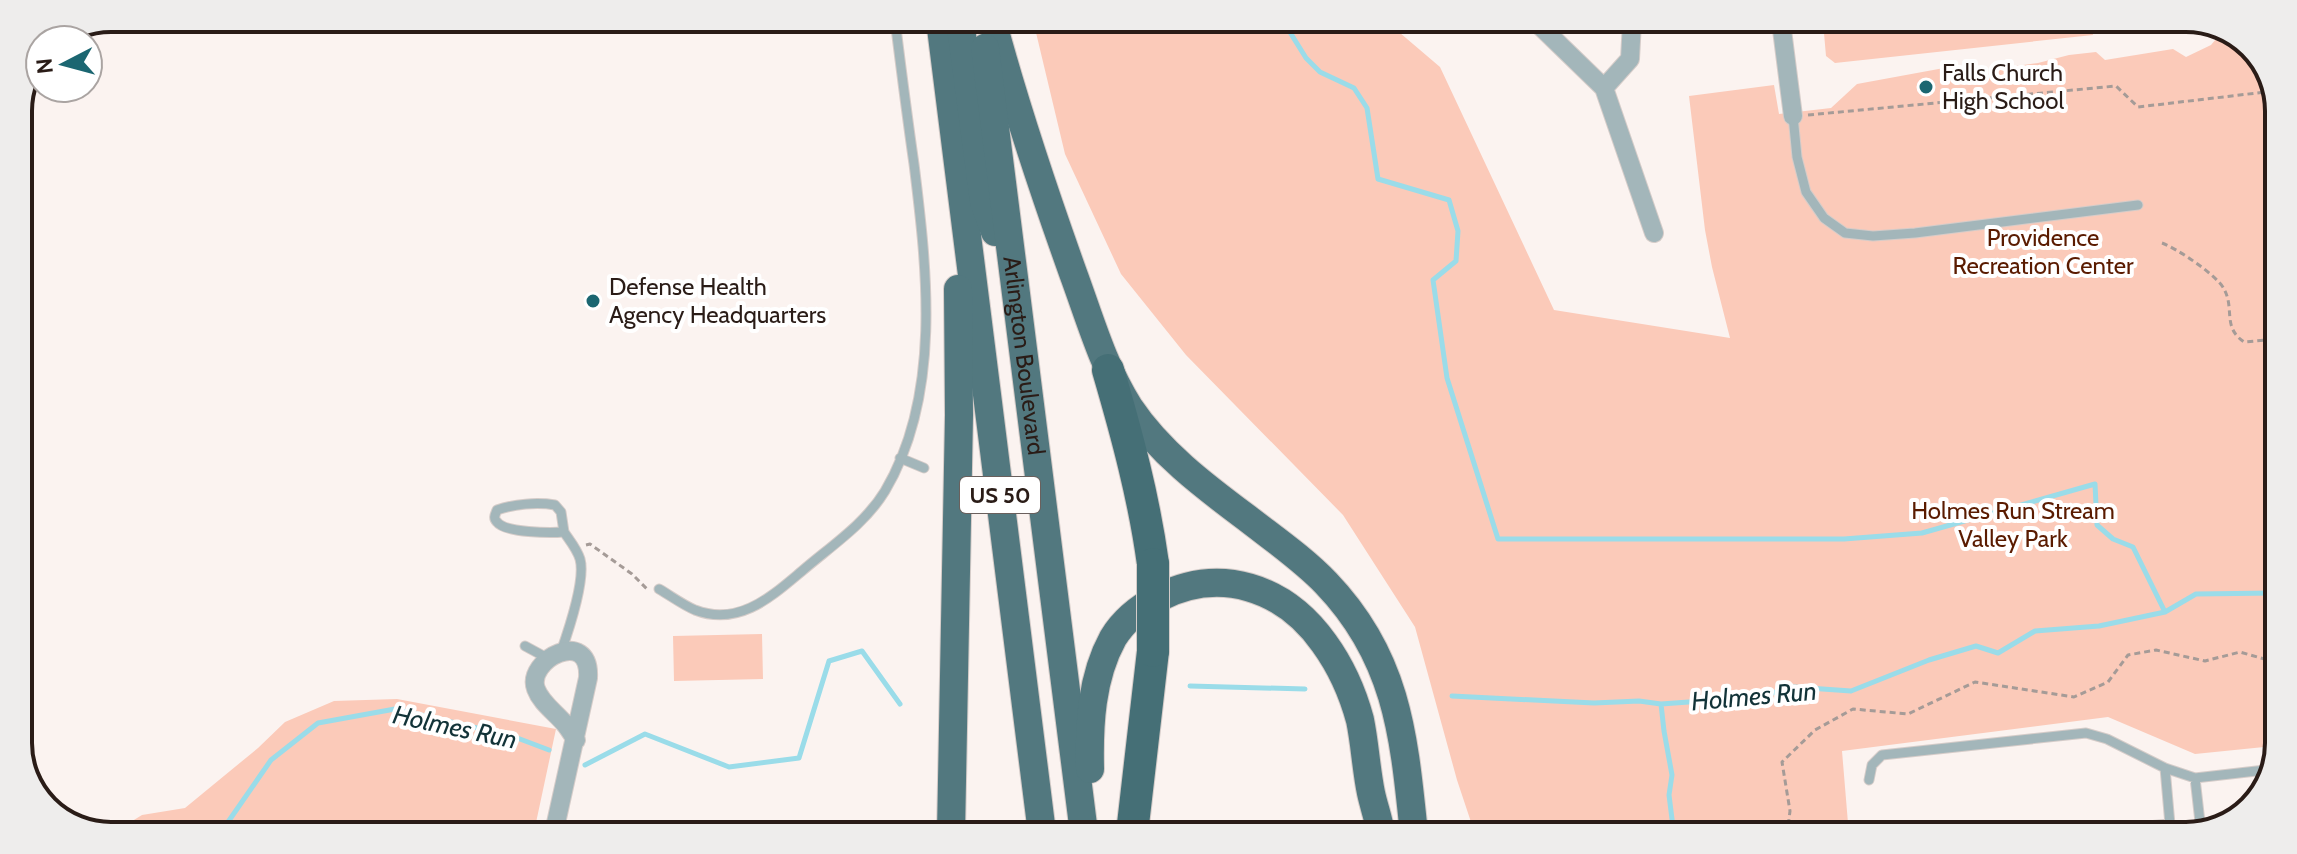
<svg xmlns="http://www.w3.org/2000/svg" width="2297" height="854" font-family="Cabin,sans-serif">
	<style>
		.green { fill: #fbcab9 }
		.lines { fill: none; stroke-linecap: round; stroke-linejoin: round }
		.stream { stroke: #9adce9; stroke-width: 5 }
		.service-casing { stroke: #d5ccc9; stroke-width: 11 }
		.minor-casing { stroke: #d5ccc9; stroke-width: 20 }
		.trunk-casing { stroke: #d5ccc9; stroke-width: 30 }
		.motorway-casing { stroke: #d5ccc9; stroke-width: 34 }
		.path { stroke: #a59b97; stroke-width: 3; stroke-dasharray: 6 4; stroke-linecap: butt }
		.service { stroke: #a3b6ba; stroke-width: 9 }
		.minor { stroke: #a3b6ba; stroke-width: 18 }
		.trunk { stroke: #52787f; stroke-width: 28 }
		.motorway { stroke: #456f76; stroke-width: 32 }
		.motorway-bridge-casing { stroke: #d5ccc9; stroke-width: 34; stroke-linecap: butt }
		.motorway-bridge { stroke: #456f76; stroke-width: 32 }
		.poi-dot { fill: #1b6671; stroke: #fff; stroke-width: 3 }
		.labels { text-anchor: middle; stroke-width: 8; stroke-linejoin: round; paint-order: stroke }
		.shield { fill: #fff; stroke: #6a605d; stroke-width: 2 }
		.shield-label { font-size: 22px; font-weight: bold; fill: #2a1c17 }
		.poi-label { font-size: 24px; fill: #2a1c17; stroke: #fff; text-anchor: start }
		.park-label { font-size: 24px; fill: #5a1b00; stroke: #fff }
		.street-label { font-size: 24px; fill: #2a1c17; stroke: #fff }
		.water-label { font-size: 26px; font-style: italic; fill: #123338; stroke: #fff }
		.rim { fill: none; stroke: #2a1c17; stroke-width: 4 }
	</style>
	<rect width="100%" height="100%" fill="#fbf3f0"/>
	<path class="green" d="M1033 20 1386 21 1440 67 1554 310 1730 338 1712 267 1705 230 1689 96 1774 85 1779 114 1831 108 1857 84 1944 68 1950 75 2038 63 2069 55 2096 52 2105 60 2173 49 2186 57 2211 45 2216 39 2243 42 2260 55 2279 104 2274 746 2195 754 2108 717 1842 751 1849 835 1475 834 1457 780 1415 627 1343 515 1186 355 1121 274 1065 154Z
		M1823 22 2090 23 2093 35 1835 63 1826 56Z
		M762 634 763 679 674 681 673 636Z
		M397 699 556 729 534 832 116 831 142 815 185 808 258 748 285 722 334 701Z"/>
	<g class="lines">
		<path class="stream" d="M1283 21 1306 58 1320 72 1354 88 1367 108 1378 179 1449 200 1458 231 1456 261 1433 280 1447 378 1498 539H1844L1922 533 2095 484 2097 525 2113 539 2133 547 2165 612
			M1190 686 1305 689
			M1452 696 1594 703 1639 701 1661 704 1758 697 1794 687 1851 691 1929 660 1976 646 1998 653 2035 631 2099 626 2165 612 2196 594 2275 593
			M1661 704 1664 731 1672 775 1669 795 1674 835
			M585 765 645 734 729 767 799 758 829 661 862 651 900 704
			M218 831 228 822 271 760 318 723 395 709 512 736 549 750"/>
		<defs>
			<path id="service" d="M1793 116 1797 157 1806 192 1824 218 1845 233 1873 236 1915 233 2138 205
				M900 458 924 468
				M659 589C671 596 683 605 695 610 739 627 772 596 802 571 831 546 865 524 885 491 942 395 927 269 914 164 907 116 901 68 895 20
				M525 646 549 659
				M561 652C568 632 586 580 580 559 577 549 570 541 564 532 551 533 505 533 497 522 493 518 495 515 497 510 514 504 537 502 555 505L561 512 564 532
				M2165 768 2171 836
				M2195 778 2201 831
				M1869 780 1872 765 1882 755 2086 733 2107 739 2165 768 2195 778 2274 769
				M2113 829 2170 824"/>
			<path id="minor" d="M1535 21 1604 88
				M1632 22 1630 59 1604 88 1654 233
				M1781 22 1793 116
				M554 832 588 678C591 626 525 660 536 689 541 703 555 712 565 724 569 729 572 734 576 740"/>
			<g id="trunk">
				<path d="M940 20 1042 833"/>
				<path d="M960 20 984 202 995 232"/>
				<path d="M992 20C1015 106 1043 189 1073 273 1090 319 1103 366 1129 407 1159 452 1204 486 1247 518 1274 539 1303 559 1326 583 1398 658 1404 737 1414 834"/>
				<path id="s1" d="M985 48 1084 833"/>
				<path d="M1090 769C1089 725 1091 678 1113 638 1124 620 1139 608 1158 598 1220 566 1284 587 1324 643 1340 665 1353 694 1360 720 1365 744 1366 769 1371 793 1374 807 1379 820 1381 834"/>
				<path d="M951 833 959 415 958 289"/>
			</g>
			<path id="motorway" d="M1108 370C1127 435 1144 498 1153 564
				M1132 833 1153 651"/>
		</defs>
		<use href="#service" class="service-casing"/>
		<use href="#minor" class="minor-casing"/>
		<use href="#trunk" class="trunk-casing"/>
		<use href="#motorway" class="motorway-casing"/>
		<path class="path" d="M1808 115 2116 86 2138 107 2274 91
			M2162 243C2176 248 2217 275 2224 289 2235 309 2222 327 2244 342L2277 339
			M586 545 590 544 632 574 647 589
			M1787 835 1790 811 1782 762 1815 730 1853 709 1908 714 1975 682 2074 697 2108 682 2128 655 2156 650 2205 661 2240 652 2275 662"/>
		<use href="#service" class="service"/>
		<use href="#minor" class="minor"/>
		<use href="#trunk" class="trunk"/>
		<use href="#motorway" class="motorway"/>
		<defs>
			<path id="motorway-bridge" d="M1153 564V651"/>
		</defs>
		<use href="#motorway-bridge" class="motorway-bridge-casing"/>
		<use href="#motorway-bridge" class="motorway-bridge"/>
	</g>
	<g class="poi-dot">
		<circle cx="1926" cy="87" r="8"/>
		<circle cx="593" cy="301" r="8"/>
	</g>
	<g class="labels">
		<rect class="shield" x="960" y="477" width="80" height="36" rx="6"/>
		<g class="shield-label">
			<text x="1000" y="503">US 50</text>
		</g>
		<g class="poi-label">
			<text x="1942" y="81">Falls Church<tspan x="1942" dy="28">High School</tspan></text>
			<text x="609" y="295">Defense Health<tspan x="609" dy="28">Agency Headquarters</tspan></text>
		</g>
		<g class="park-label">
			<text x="2043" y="246">Providence<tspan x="2043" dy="28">Recreation Center</tspan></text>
			<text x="2013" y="519">Holmes Run Stream<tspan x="2013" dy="28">Valley Park</tspan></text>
		</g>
		<g class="street-label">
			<text dy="8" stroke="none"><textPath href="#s1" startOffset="310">Arlington Boulevard</textPath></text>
		</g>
		<g class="water-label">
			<text transform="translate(1754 696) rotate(-5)" y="9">Holmes Run</text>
			<text transform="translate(455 727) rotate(12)" y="9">Holmes Run</text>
		</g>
	</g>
	<path d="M0 0H2297V854H0ZM111 32H2186A79 79 0 0 1 2265 111V743A79 79 0 0 1 2186 822H111A79 79 0 0 1 32 743V111A79 79 0 0 1 111 32Z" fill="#eeedec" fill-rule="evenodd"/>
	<path class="rim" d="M111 32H2186A79 79 0 0 1 2265 111V743A79 79 0 0 1 2186 822H111A79 79 0 0 1 32 743V111A79 79 0 0 1 111 32Z"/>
	<g transform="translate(64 64) rotate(264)"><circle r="38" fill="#ffffff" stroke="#aaa4a2" stroke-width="2"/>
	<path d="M0-6L14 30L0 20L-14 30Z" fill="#1b6671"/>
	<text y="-12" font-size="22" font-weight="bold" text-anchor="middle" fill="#2a1c17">N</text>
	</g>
</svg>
